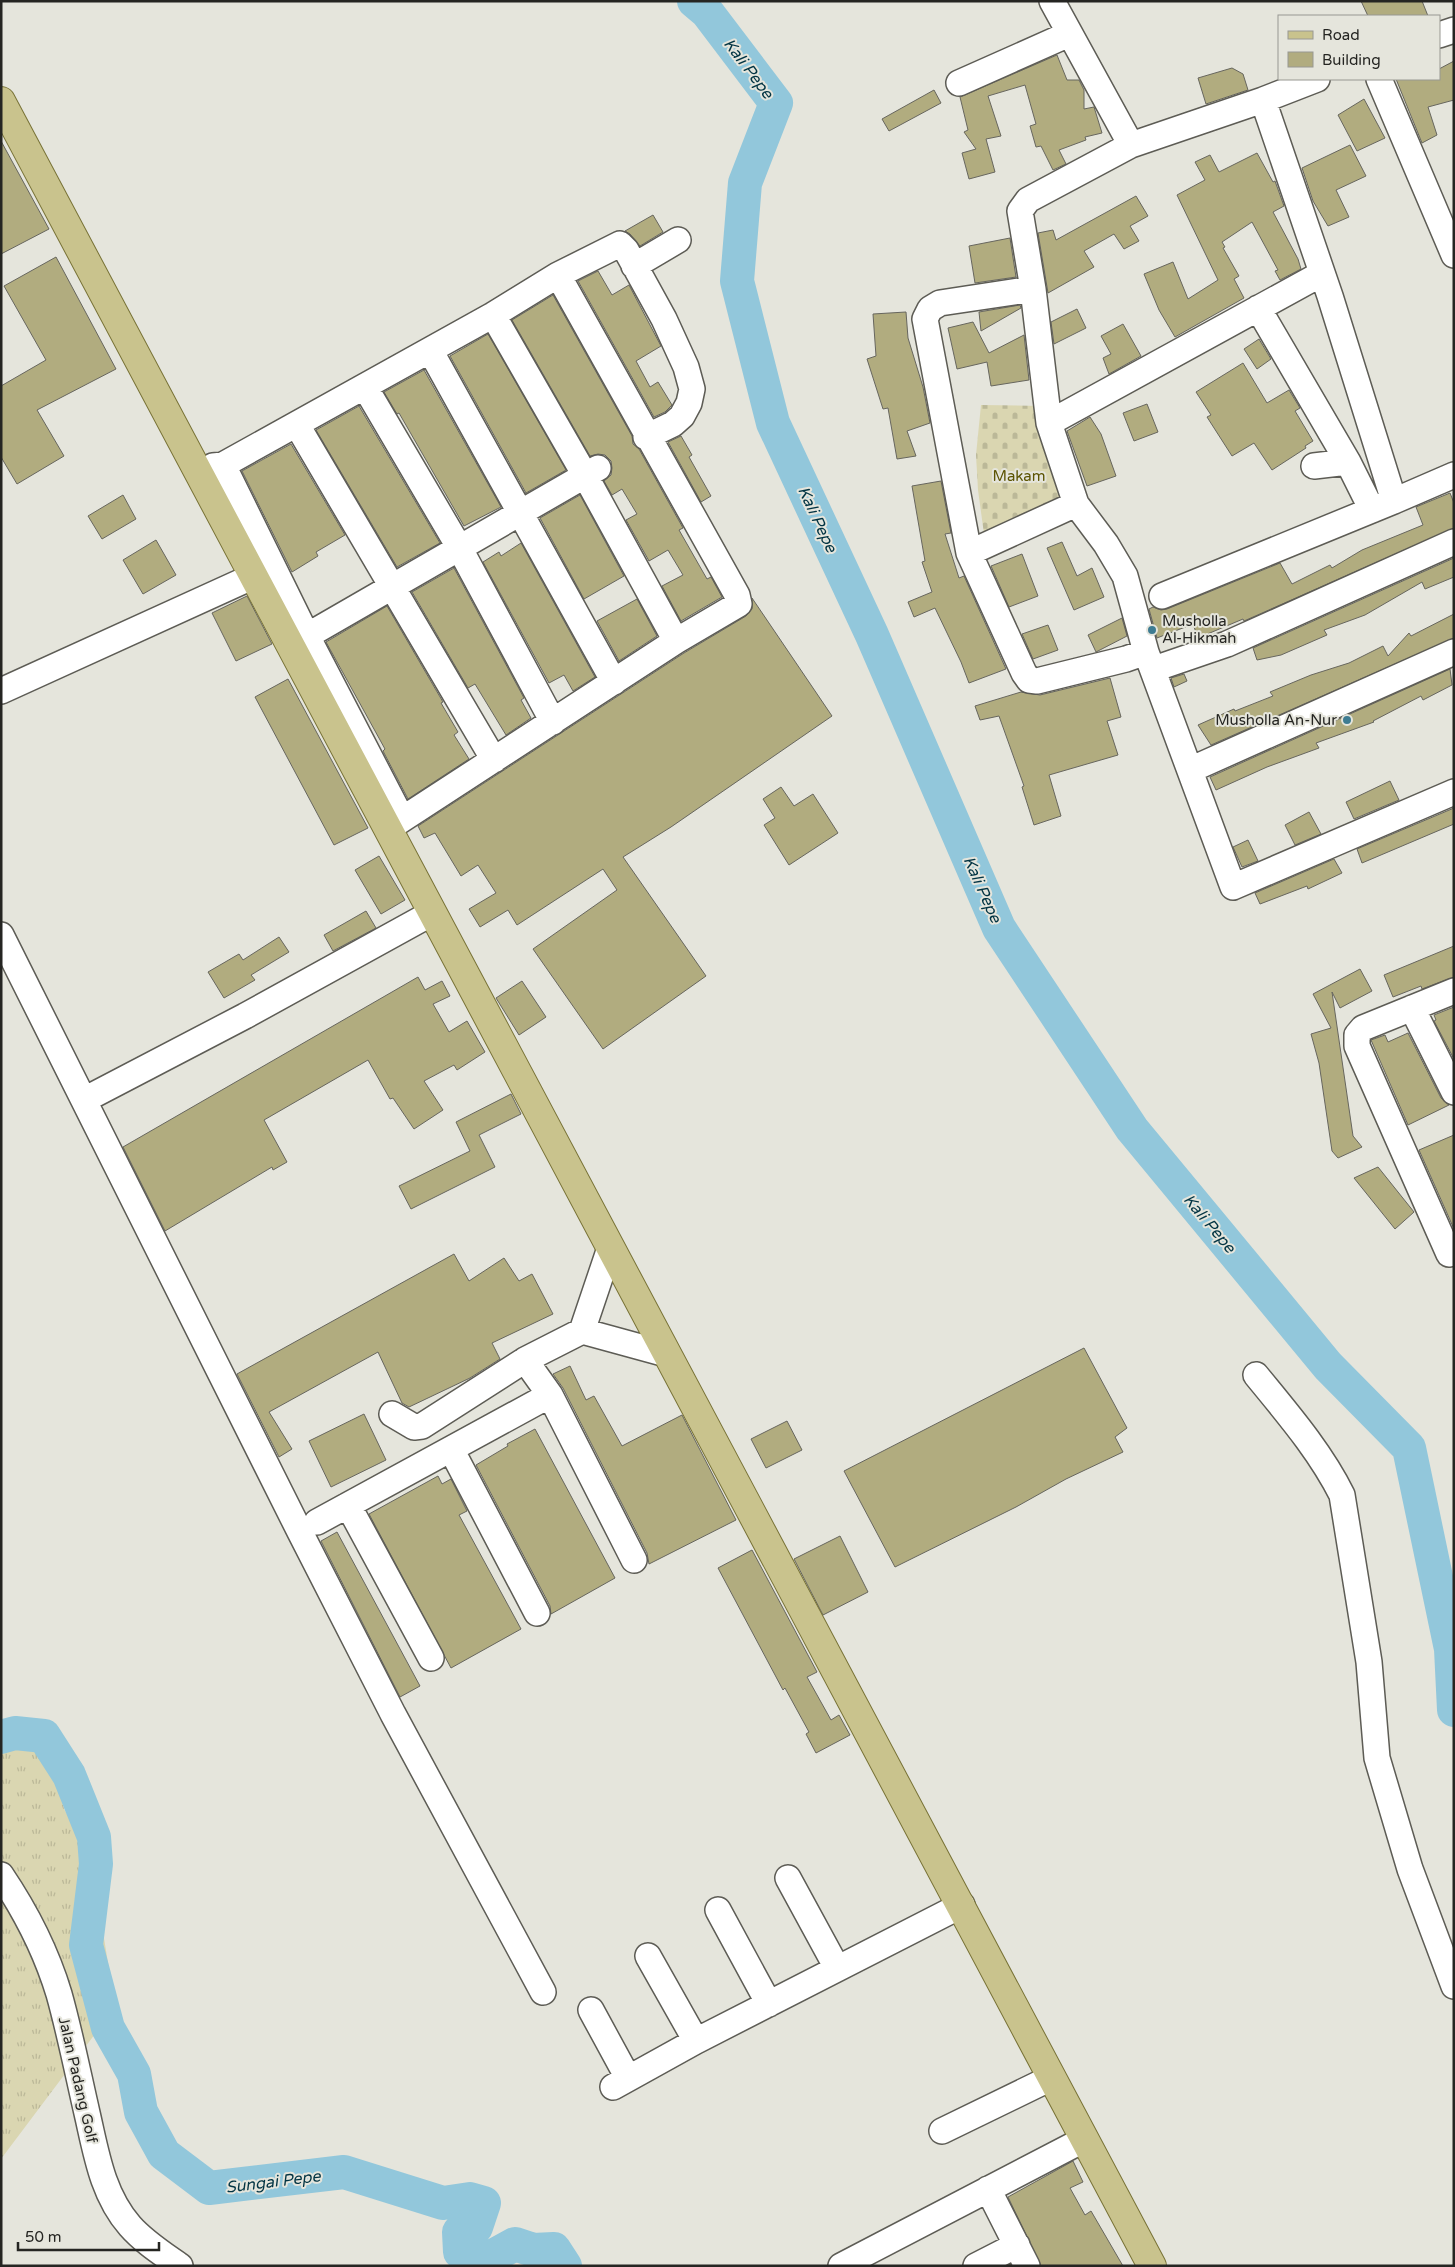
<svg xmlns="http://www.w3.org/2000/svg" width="1455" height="2267" font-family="'Varela Round',sans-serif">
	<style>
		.grass { fill: url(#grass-tufts) }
		.cemetery { fill: url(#cemetery-stones) }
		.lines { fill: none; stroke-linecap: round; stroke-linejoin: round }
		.river { stroke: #92c7db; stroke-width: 34 }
		.building { fill: #b1ac7f; stroke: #67665e }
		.minor-casing { stroke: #5d5c55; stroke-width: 28 }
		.major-casing { stroke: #787236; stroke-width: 30 }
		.minor { stroke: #fff; stroke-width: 25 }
		.major { stroke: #c9c38d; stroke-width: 28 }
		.poi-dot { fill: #3e7c92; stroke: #e5e5dc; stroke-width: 2 }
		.labels { text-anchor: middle; stroke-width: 4; stroke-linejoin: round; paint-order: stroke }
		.park-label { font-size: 15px; fill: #5c5402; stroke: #e5e5dc }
		.poi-label { font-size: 15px; fill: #252522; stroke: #e5e5dc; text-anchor: start }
		.street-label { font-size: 15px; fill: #252522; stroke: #e5e5dc }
		.water-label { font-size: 16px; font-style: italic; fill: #023443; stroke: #e5e5dc }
	</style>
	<defs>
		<pattern id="grass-tufts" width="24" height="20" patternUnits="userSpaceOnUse" patternTransform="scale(1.25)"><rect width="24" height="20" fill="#dad6b1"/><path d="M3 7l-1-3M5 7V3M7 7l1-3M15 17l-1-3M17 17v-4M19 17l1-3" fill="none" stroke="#bbb898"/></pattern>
		<pattern id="cemetery-stones" width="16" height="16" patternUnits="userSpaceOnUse" patternTransform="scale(1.25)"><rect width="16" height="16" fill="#dad6b1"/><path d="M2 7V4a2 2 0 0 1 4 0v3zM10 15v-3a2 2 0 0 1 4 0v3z" fill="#bbb898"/></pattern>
	</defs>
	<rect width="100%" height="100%" fill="#e5e5dc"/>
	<path class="grass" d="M26 1731 56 1769 64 1809 79 1835 103 1932 110 1975 87 1985 101 2026 1 2159V1732Z"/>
	<path class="cemetery" d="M981 405 1042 406 1065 497 984 534 978 490 976 455Z"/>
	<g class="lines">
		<path class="river" d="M694 1 707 12 776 103 745 183 737 281 773 423 872 635 999 928 1132 1129 1328 1366 1409 1448 1451 1649 1454 1710
			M1 1737 15 1733 44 1736 69 1775 94 1837 96 1864 86 1945 108 2028 134 2074 141 2112 164 2154 209 2188 344 2172 443 2203 470 2199 484 2203 476 2227 459 2232 460 2252 484 2261 515 2244 533 2250 554 2249 565 2266"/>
	</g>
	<path class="building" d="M1361 1H1422L1428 16H1368Z
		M1057 55 1067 80H1079L1084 90V109L1094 107 1102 133 1085 137 1086 140 1059 150 1066 164 1053 170 1041 146 1036 147 1030 126 1036 124 1025 85 988 96 1001 136 986 139 995 172 969 179 962 153 976 149 964 132 968 130 960 97Z
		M1454 61V100L1428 107 1437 135 1422 143 1396 79H1439V69Z
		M1232 68 1243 74 1248 90 1206 104 1198 78Z
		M934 90 941 103 889 131 882 119Z
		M1364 99 1385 138 1357 151 1338 115Z
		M1 141 49 229 1 254Z
		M1350 145 1366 176 1336 190 1349 217 1328 226 1313 201 1302 168Z
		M1257 153 1273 182 1275 181 1284 206 1273 212 1298 259 1301 269 1280 280 1275 271 1278 270 1252 222 1222 242 1225 247 1223 248 1239 276 1234 279 1244 298 1175 337 1159 310 1144 274 1173 262 1188 299 1218 280 1177 195 1205 180 1195 162 1210 155 1219 172Z
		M1136 196 1148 216 1130 226 1139 241 1124 249 1114 234 1084 251 1094 267 1048 293 1038 233 1053 230 1056 240Z
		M653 215 663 232 640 246 630 234 625 231Z
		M1010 238 1016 277 975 283 969 246Z
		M56 257 116 369 37 410 64 456 17 484 1 457V386L46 360 4 286Z
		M598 271 612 295 629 285 661 346 636 361 650 387 658 382 672 405 665 412 654 417 578 281Z
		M553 295 632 436 633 444 639 449 683 528 679 530 707 579 711 577 722 597 681 621 662 586 683 575 668 550 649 561 626 520 637 514 622 489 612 495 604 481 611 475 612 468 611 461 605 455 598 454 590 456 512 320Z
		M1020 305 1021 308 981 331 979 312Z
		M1077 309 1086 328 1054 344 1051 322Z
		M906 312 908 338 923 387 930 423 907 431 916 456 897 459 888 408 883 409 867 359 876 356 873 314Z
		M973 322 989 353 1024 335 1029 380 991 386 987 362 957 369 948 328Z
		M1123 324 1141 356 1109 374 1103 358 1111 354 1101 336Z
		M488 334 566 470 526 493 450 356Z
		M1259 339 1271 359 1257 369 1244 349Z
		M1243 363 1267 403 1289 390 1300 408 1295 411 1313 441 1305 446 1306 448 1272 470 1254 443 1232 456 1207 417 1211 415 1196 392Z
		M424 370 501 507 464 526 399 413 397 414 384 392Z
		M1147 404 1158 432 1134 441 1123 413Z
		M359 406 440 543 397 567 316 430Z
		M1090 417 1101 434 1116 476 1087 486 1067 431Z
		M681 436 692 455 689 457 711 496 701 502 668 442Z
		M291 444 345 535 316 552 318 556 292 572 242 471Z
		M941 481 951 533 945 534 959 578 964 576 1006 669 969 683 961 662 935 608 914 617 908 602 932 592 922 562 925 561 912 486Z
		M1450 493 1454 503V528L1244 621 1243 619 1198 638 1193 624 1157 638 1149 609 1153 607 1161 610 1167 609 1280 563 1292 584 1330 565 1332 568 1362 550 1423 525 1416 507Z
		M123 495 136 519 102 539 88 516Z
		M580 495 624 576 584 599 540 518Z
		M156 540 176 575 143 594 123 560Z
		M1062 542 1077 576 1092 568 1104 597 1074 610 1047 548Z
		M521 543 595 677 573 691 564 675 549 683 483 562 499 552 501 556Z
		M1022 554 1038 596 1009 607 991 566Z
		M1454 558V577L1425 589 1422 582 1365 615 1324 630 1327 635 1281 655 1257 660 1253 648Z
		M454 568 524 698 521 700 531 718 506 735 475 684 468 688 412 592Z
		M247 596 272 644 236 661 212 613Z
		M752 598 832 716 671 827 623 857 706 976 603 1049 533 949 617 890 603 869 517 925 508 910 480 927 469 909 496 893 478 865 461 876 435 833 424 838 418 826 684 653 746 616 752 609Z
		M637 599 657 636 619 661 597 621Z
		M387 606 443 702 441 703 458 732 454 735 469 759 408 799 383 751 385 749 326 642Z
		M1454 614V638L1211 745 1198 725 1234 709 1235 711 1273 696 1270 692 1311 675 1349 663 1383 646 1388 656 1409 633 1411 636Z
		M1122 618 1127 636 1096 652 1088 635Z
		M1048 625 1058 650 1033 659 1022 634Z
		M1450 669 1452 685 1423 700 1421 696 1373 721 1374 722 1316 743 1319 748 1267 767 1216 790 1210 777Z
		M1184 674 1187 681 1174 687 1171 678Z
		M1110 678 1121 717 1107 721 1118 755 1049 775 1061 816 1034 825 1022 787 1024 786 999 716 980 720 975 706 1021 692 1040 695Z
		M288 679 368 828 334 845 255 697Z
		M1390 781 1399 800 1354 819 1346 802Z
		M781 787 794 806 813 794 838 833 789 865 764 825 775 818 763 799Z
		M1454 808V824L1362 863 1357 849Z
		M1309 812 1321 834 1295 845 1285 825Z
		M1248 840 1258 861 1242 867 1233 847Z
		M379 856 405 900 381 914 355 870Z
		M1334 859 1342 873 1308 889 1307 886 1260 904 1255 893Z
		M366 911 376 928 333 951 324 935Z
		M279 937 289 952 251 975 255 980 224 998 208 972 239 954 243 960Z
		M1454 946V977L1422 989 1421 986 1393 997 1384 975Z
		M1360 969 1372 991 1340 1008 1332 992 1353 1136 1362 1147 1338 1158 1332 1151 1319 1063 1311 1034 1331 1028 1313 994Z
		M418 977 425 990 442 981 450 996 433 1004 449 1032 467 1021 485 1052 457 1070 454 1065 424 1081 443 1110 414 1129 393 1098 390 1099 368 1060 264 1120 287 1162 273 1170 272 1167 165 1231 123 1147Z
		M522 981 546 1017 519 1035 496 998Z
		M1454 1007V1059L1434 1021 1436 1020 1434 1015Z
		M1408 1033 1441 1098 1449 1105 1408 1125 1371 1040 1385 1035 1388 1042Z
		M511 1094 521 1114 479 1135 495 1167 411 1209 399 1186 470 1151 456 1122Z
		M1454 1135V1229L1419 1150Z
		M1378 1167 1414 1212 1395 1229 1354 1178Z
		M454 1254 469 1281 504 1258 519 1281 532 1274 553 1314 492 1343 500 1359 470 1378 409 1407 402 1403 378 1352 269 1412 292 1449 279 1457 237 1374Z
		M1084 1348 1127 1428 1115 1437 1123 1452 1066 1479 1016 1507 895 1567 844 1471Z
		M570 1366 586 1400 594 1396 622 1446 682 1415 736 1520 649 1564 647 1553 563 1388 553 1374Z
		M364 1414 386 1460 331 1487 309 1441Z
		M787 1421 802 1450 766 1468 751 1439Z
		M535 1429 615 1578 551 1614 550 1606 476 1465 508 1446 507 1444Z
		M438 1476 442 1484 451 1479 467 1511 459 1515 521 1629 451 1668 369 1514Z
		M337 1532 420 1686 400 1697 321 1541Z
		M840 1536 868 1592 823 1615 794 1559Z
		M752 1550 817 1672 807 1677 831 1720 839 1715 850 1735 816 1753 806 1734 809 1732 785 1688 783 1690 718 1568Z
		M1073 2161 1083 2182 1070 2188 1085 2215 1091 2211 1123 2266H1041L1008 2197Z"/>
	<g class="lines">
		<defs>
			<path id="minor" d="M1052 1 1131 145
				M1439 35 1454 30
				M1317 79 1263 100 1131 145 1028 200 1020 211 1033 289 1049 423 1076 504 1106 544 1125 576 1146 652 1233 887 1454 792
				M1379 79 1454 255
				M959 83 1069 34
				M1263 100 1330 296 1394 501 1454 475
				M634 266 678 240
				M1033 289 940 303 930 309 925 319 969 553 1024 673 1029 680 1037 681 1126 659 1146 652
				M1258 308 1348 462 1372 510
				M493 315 586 477 676 641
				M430 350 614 682
				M365 387 459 547 553 722
				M1049 423 1321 274
				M297 425 494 760
				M223 465 307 636 402 819
				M213 466 223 465 493 315 558 275 620 244 626 250 664 319 686 367 692 389 689 403 682 416 673 424 646 437
				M1314 466 1348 462
				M969 553 1076 504
				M1162 596 1394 501
				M293 644 598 468
				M1154 669 1227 644 1454 542
				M1 691 254 576
				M1190 770 1454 652
				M395 824 676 641 739 604 737 595 558 275
				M1 935 300 1532 393 1714 543 1992
				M1454 991 1363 1028 1357 1035V1046L1449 1254 1454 1253
				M1412 1008 1454 1092
				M84 1100 245 1016 432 913
				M582 1331 666 1354
				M525 1360 550 1395 634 1560
				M1256 1375C1287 1413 1320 1451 1342 1495L1369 1662 1377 1758 1410 1869 1454 1986
				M392 1414 414 1427 422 1426 525 1360 582 1331 610 1248
				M451 1449 537 1613
				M348 1505 431 1658
				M317 1522 550 1395
				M1 1875C26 1912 46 1951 59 1994 70 2033 78 2074 87 2113 96 2152 102 2194 130 2226 144 2242 163 2254 180 2266
				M788 1878 837 1968
				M718 1910 769 2004
				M648 1956 696 2041
				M591 2010 628 2078
				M613 2087 696 2041 962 1905
				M942 2131 1051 2078
				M988 2189 1027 2266
				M841 2266 1083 2140
				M976 2266 1017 2245"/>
			<path id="major" d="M1 101 1152 2266"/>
		</defs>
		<use href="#minor" class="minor-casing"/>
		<use href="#major" class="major-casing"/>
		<use href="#minor" class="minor"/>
		<use href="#major" class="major"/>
	</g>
	<g class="poi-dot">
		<circle cx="1152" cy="630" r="5"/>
		<circle cx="1347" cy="720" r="5"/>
	</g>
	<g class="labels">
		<g class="park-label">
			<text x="1019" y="481">Makam</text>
		</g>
		<g class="poi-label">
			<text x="1162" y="626">Musholla<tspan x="1162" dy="17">Al-Hikmah</tspan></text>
			<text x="1337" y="725" text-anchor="end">Musholla An-Nur</text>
		</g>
		<g class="street-label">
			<text transform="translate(78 2080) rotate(77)" y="5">Jalan Padang Golf</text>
		</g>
		<g class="water-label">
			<text transform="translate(749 68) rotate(53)" y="6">Kali Pepe</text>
			<text transform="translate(818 519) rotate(65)" y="6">Kali Pepe</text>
			<text transform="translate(983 889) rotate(66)" y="6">Kali Pepe</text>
			<text transform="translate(1210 1223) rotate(50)" y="6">Kali Pepe</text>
			<text transform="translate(273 2181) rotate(-7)" y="6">Sungai Pepe</text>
		</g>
	</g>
	<rect width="1455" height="2267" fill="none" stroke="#252522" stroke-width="5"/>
	<rect x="1278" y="15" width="162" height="65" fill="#e5e5dc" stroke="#989892"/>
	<rect x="1288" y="31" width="25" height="8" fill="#c9c38d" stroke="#989892"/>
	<text x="1322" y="40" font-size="15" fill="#252522">Road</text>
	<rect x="1288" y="52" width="25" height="15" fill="#b1ac7f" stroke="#989892"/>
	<text x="1322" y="65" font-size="15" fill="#252522">Building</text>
	<path d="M18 2242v8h141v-8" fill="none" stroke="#252522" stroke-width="2.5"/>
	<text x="25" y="2242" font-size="15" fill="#252522" stroke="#e5e5dc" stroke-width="4" paint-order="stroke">50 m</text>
</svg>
